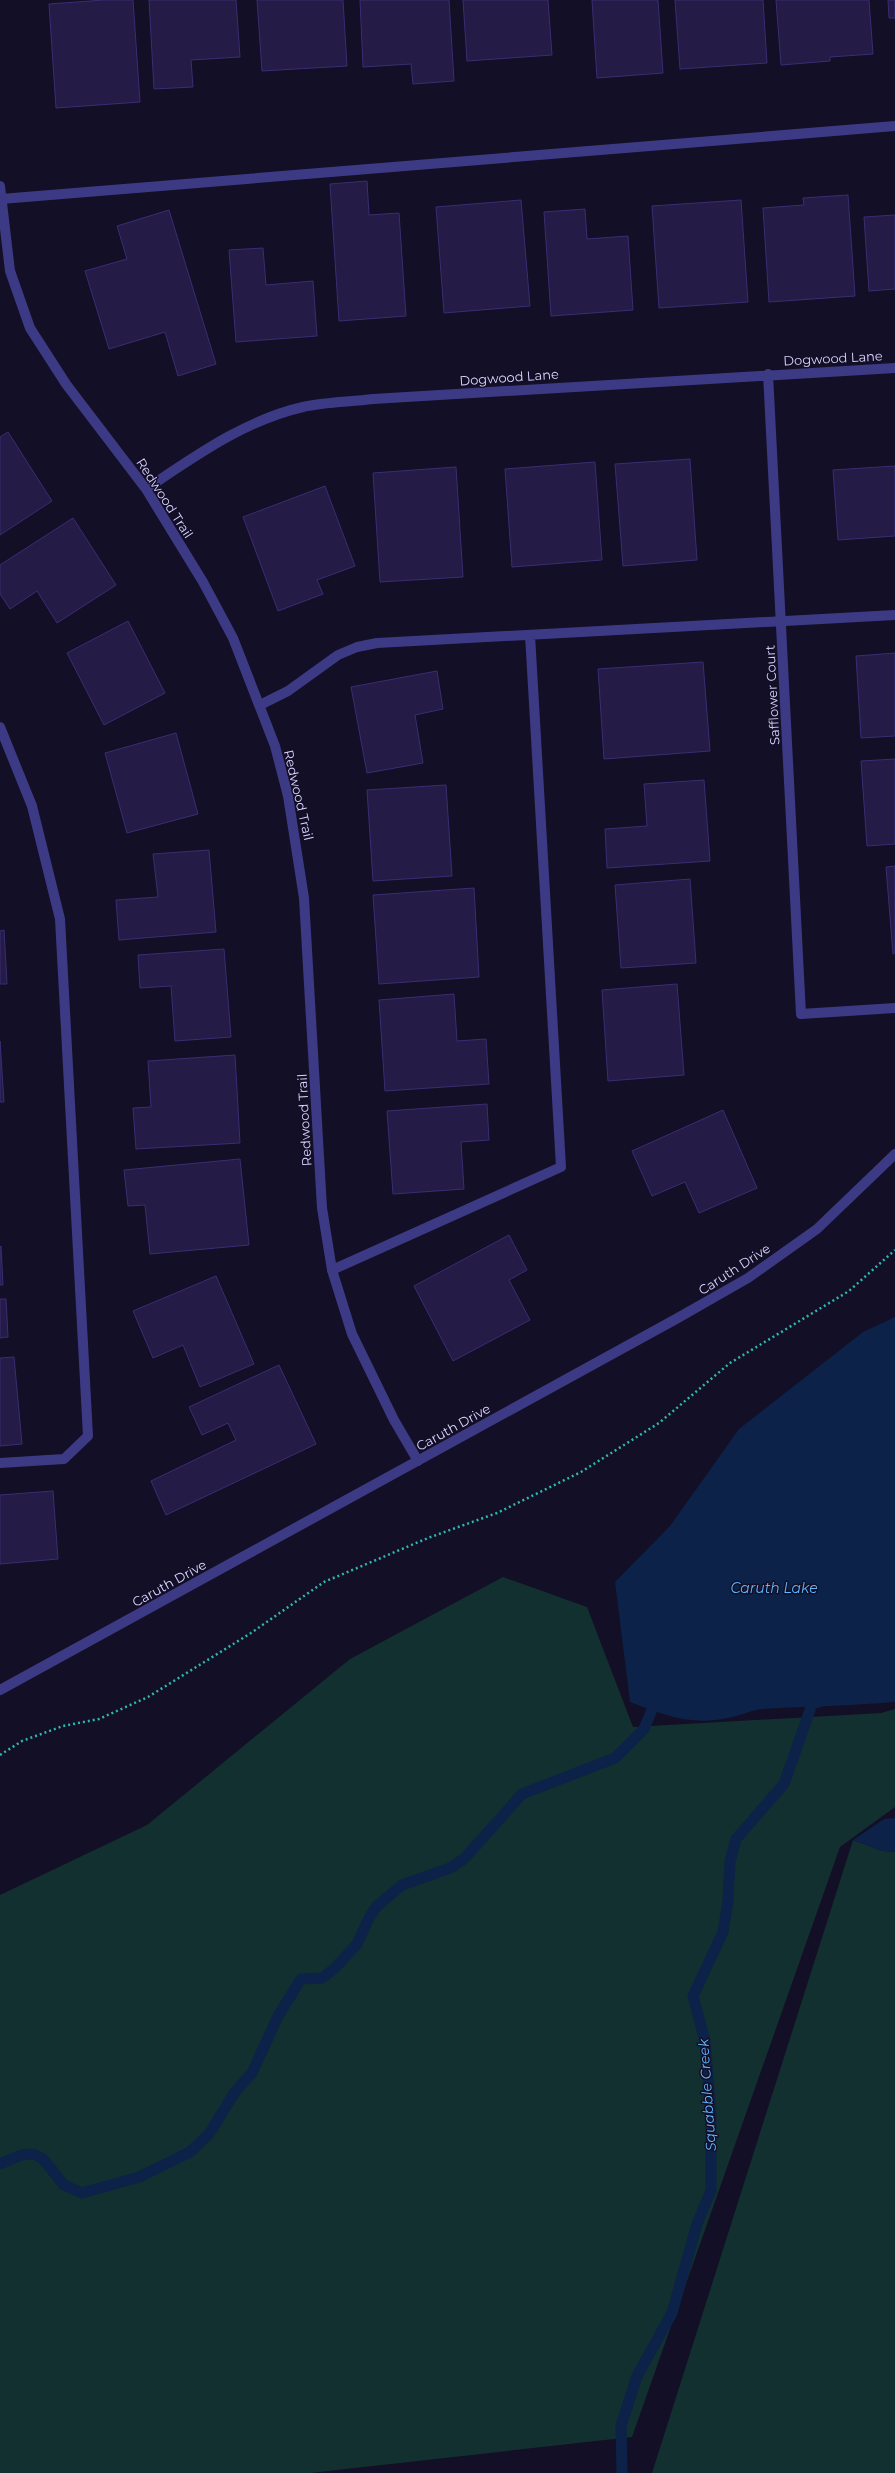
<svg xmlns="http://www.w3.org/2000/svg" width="895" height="2473" font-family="Montserrat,sans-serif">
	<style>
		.green { fill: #12302f }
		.water { fill: #0c2248 }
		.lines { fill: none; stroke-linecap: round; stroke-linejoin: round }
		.stream { stroke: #0c2248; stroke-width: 11 }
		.building { fill: #241b47; stroke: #3b2d73 }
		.path { stroke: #2fb8b0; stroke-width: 2.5; stroke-dasharray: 2 3; stroke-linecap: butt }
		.service { stroke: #3d3a85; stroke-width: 10 }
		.minor { stroke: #3d3a85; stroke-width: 10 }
		.tertiary { stroke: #3d3a85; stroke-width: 10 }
		.labels { text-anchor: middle; stroke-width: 3; stroke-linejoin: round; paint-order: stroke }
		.street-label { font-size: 13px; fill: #d9d4ff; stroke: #130f26 }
		.water-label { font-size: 14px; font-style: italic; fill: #62b6ff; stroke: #130f26 }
	</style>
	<rect width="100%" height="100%" fill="#130f26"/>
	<path class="green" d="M503 1577 587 1607 633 1727 881 1713 895 1709V1807L840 1847 632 2437 310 2473H0V1895L147 1825 350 1659Z
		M853 1840 883 1851 895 1852V2473H652Z"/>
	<path class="water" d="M895 1317V1702C851 1706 807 1706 763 1709 751 1710 740 1716 728 1718 691 1726 664 1715 630 1702L615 1582 670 1526 739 1429 863 1332Z
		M895 1818V1852L883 1851 853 1840 884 1819Z"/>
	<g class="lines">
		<path class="stream" d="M0 2164 21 2155 34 2154 43 2159 64 2185 82 2193 139 2177 190 2152 209 2134 235 2092 252 2073 278 2016 301 1979 322 1978 335 1968 357 1944 370 1916 377 1906 402 1885 450 1868 464 1859 522 1794 615 1758 644 1729 657 1697
			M622 2473 621 2426 637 2376 672 2313 697 2224 711 2190V2116L705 2041 693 1996 723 1932 728 1901 730 1861 736 1839 784 1784 812 1704 822 1701"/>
	</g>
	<path class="building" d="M104 0H133L140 102 56 108 49 4Z
		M149 0H236L240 57 191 60 193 87 154 89Z
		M257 0H343L347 66 262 71Z
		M360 0H449L454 81 413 84 411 64 363 67Z
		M463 0H548L552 55 467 61Z
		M592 0H658L663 73 597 78Z
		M675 0H763L767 63 680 69Z
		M776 0H869L873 54 830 57V61L781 65Z
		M888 0H895V18H889Z
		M367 181 369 215 399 213 406 316 339 321 330 184Z
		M848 195 855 296 769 302 763 208 804 205 803 198Z
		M521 200 530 306 444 313 436 207Z
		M741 200 748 302 659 308 652 206Z
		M585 209 587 239 628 236 633 310 551 316 544 212Z
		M169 210 216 364 178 376 165 332 109 349 85 271 127 259 117 226Z
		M895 215V289L869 291 864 217Z
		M263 248 266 285 313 281 317 336 236 342 229 250Z
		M8 432 52 501 0 535V437Z
		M690 459 697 560 623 566 615 464Z
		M595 462 602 560 512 567 505 469Z
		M895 466V536L838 540 833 470Z
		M456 467 463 577 380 582 373 473Z
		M325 486 355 566 317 580 323 594 278 611 243 517Z
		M73 518 116 585 57 623 37 591 10 609 0 594V565Z
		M128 621 165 693 104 725 67 653Z
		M895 653V736L861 738 856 656Z
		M703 662 710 751 604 759 598 669Z
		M437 671 443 709 415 715 423 763 367 773 351 687Z
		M176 733 198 814 127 833 105 753Z
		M895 759V844L867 846 861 761Z
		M704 780 710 861 607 868 605 829 647 826 644 784Z
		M446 785 452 876 373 881 367 790Z
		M209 850 216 932 119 940 116 900 158 897 153 854Z
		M895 866V953L893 954 886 867Z
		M690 879 696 963 621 968 615 885Z
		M474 888 479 977 379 984 373 895Z
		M4 930 7 984H0V931Z
		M224 949 231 1037 175 1041 171 986 140 988 138 955Z
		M677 984 684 1075 608 1081 602 990Z
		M454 994 457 1041 486 1039 489 1084 385 1091 379 1000Z
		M0 1041 4 1102H0Z
		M235 1055 240 1143 136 1149 133 1108 151 1107 148 1061Z
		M487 1104 489 1140 461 1142 464 1189 393 1194 387 1111Z
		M723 1110 757 1188 699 1213 685 1182 652 1196 632 1151Z
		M240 1159 249 1245 150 1254 145 1205 128 1206 124 1170Z
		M509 1235 527 1270 509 1280 530 1320 453 1361 414 1286Z
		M1 1246 3 1285H0V1247Z
		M216 1276 254 1364 200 1387 183 1345 153 1358 133 1311Z
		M0 1299H6L8 1337 0 1338Z
		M14 1357 22 1444 0 1446V1358Z
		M279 1365 316 1444 166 1515 151 1481 236 1440 228 1423 202 1435 189 1407Z
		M53 1491 58 1559 0 1564V1495Z"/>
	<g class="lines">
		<path class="path" d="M0 1755 22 1741 63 1726 99 1719 148 1697 251 1633 324 1582 428 1538 497 1513 581 1472 659 1423 730 1363 849 1291 895 1250"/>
		<path class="service" d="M1 199 895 126
			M260 705 288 691 338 655 357 647 377 643 895 615
			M0 727 32 806 60 919 88 1436 64 1459 0 1463
			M801 1014 895 1008
			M332 1270 561 1167 530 635"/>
		<path class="minor" d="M0 186 10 271 30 328 66 384 146 489 203 582 233 638 275 746 288 796 304 898 322 1208 332 1270 352 1334 394 1420 418 1461
			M768 374 801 1014
			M146 489C194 457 245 420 303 407 325 402 350 402 373 399L895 368"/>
		<path class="tertiary" d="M0 1690 676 1319 748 1278 817 1229 895 1154"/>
	</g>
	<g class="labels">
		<g class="street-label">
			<text transform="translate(833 358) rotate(-3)" y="5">Dogwood Lane</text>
			<text transform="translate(509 377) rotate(-4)" y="5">Dogwood Lane</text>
			<text transform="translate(165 498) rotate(57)" y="5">Redwood Trail</text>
			<text transform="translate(772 695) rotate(-93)" y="5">Safflower Court</text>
			<text transform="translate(299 795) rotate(77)" y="5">Redwood Trail</text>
			<text transform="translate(304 1120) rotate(-93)" y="5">Redwood Trail</text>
			<text transform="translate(734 1269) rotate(-33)" y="5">Caruth Drive</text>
			<text transform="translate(453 1427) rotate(-29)" y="5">Caruth Drive</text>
			<text transform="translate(169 1583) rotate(-29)" y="5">Caruth Drive</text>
		</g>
		<g class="water-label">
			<text x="774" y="1593">Caruth Lake</text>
			<text transform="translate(707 2095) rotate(-94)" y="5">Squabble Creek</text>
		</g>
	</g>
</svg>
